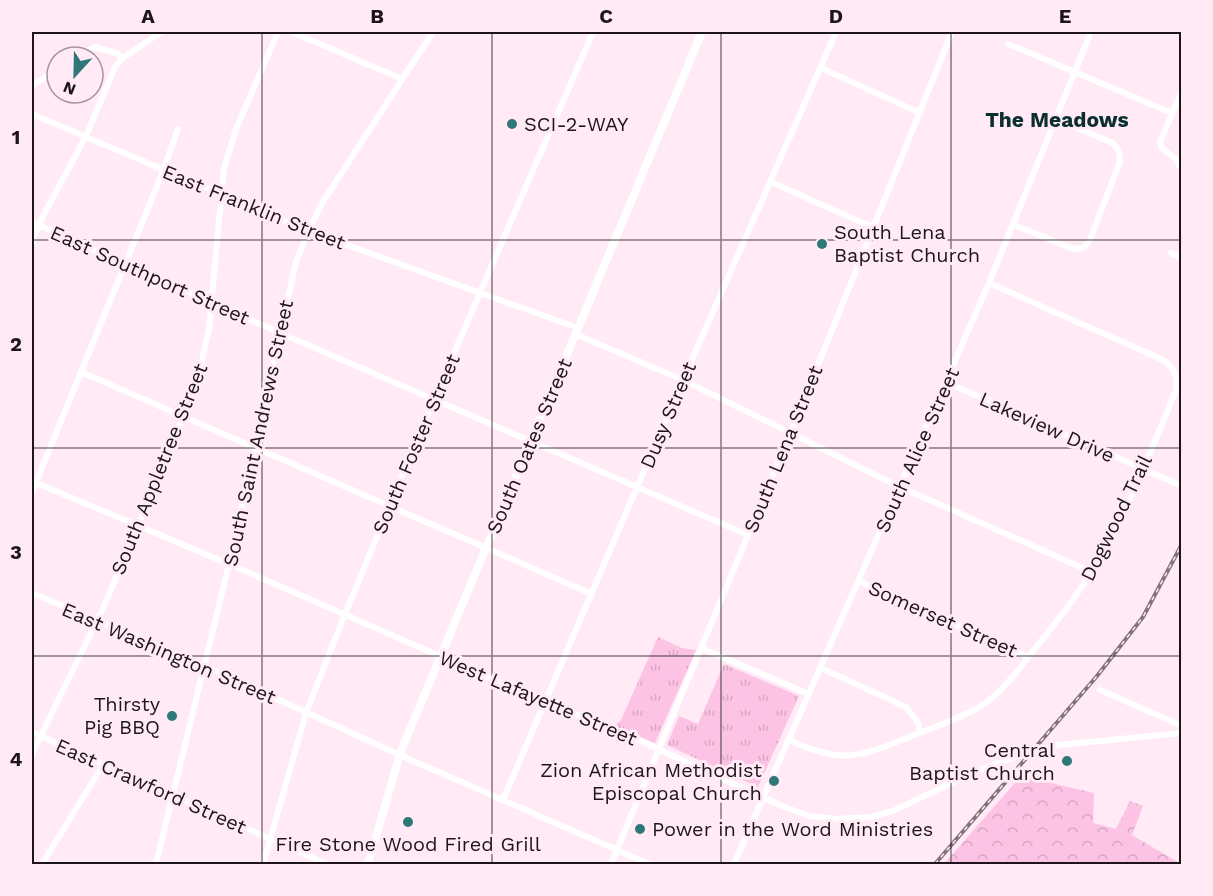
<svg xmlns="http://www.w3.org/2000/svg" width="1213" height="896" font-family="'Work Sans',sans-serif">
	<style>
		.forest { fill: url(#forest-crowns) }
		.park { fill: url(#park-tufts) }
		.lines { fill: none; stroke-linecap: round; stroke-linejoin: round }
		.minor { stroke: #fff; stroke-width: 6 }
		.major { stroke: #fff; stroke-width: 8 }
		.rail-casing { stroke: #81737a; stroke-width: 4 }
		.rail { stroke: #ffeaf5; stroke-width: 1.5; stroke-dasharray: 4.5; stroke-linecap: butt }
		.grid { fill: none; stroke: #1d1519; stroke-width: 1.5; stroke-opacity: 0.55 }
		.poi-dot { fill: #2f7878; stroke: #ffeaf5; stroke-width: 2 }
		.labels { text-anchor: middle; stroke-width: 6; stroke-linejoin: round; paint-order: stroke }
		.poi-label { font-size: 20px; fill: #1d1519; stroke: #ffeaf5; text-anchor: start }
		.street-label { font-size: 20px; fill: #1d1519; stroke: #ffeaf5 }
		.neighbourhood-label { font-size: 21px; font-weight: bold; fill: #0b2f2f; stroke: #ffeaf5 }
		.neatline { fill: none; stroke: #1d1519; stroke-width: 2 }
		.grid-label { font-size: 20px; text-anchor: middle; font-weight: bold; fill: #1d1519 }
	</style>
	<defs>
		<pattern id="forest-crowns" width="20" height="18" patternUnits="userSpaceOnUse" patternTransform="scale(1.5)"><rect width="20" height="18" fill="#fdc3e4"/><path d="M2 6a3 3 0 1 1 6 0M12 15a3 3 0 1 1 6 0" fill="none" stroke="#d8a7c3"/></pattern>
		<pattern id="park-tufts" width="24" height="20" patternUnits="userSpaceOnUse" patternTransform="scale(1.5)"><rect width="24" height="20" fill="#fdc3e4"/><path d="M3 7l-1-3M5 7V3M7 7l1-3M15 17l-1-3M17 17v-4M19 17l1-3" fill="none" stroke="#d8a7c3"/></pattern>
	</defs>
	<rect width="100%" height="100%" fill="#ffeaf5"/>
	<path class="forest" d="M1021 776 1094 793 1093 823 1116 829 1130 801 1143 806 1132 835 1181 864H944Z"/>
	<path class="park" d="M658 637 682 648 696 650 655 743 614 726 621 720Z
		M724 664 799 696 758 787 667 745 679 716 698 724Z"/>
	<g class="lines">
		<path class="minor" d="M292 32 402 79
			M1008 44 1172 113
			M76 57 95 47 116 53 123 58
			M821 68 920 113
			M32 86 57 69
			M1182 91 1160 142 1162 148 1176 159 1182 170
			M32 114 308 231 578 328
			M771 182 874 228
			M32 222 280 333 748 535
			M1014 225 1071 248 1079 249 1084 247 1090 240 1120 161 1119 151 1113 143 1056 119
			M32 242 42 218 86 136 115 67 123 58 161 32
			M1171 253 1182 258
			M575 334 683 380 900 487 1092 572
			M81 372 592 594
			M946 382 1182 486
			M32 481 229 564 534 697 634 738 782 806 809 816 836 819 872 817 893 811 970 774 1027 752 1059 745 1182 733
			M32 492 162 174 178 129
			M859 581 1028 657
			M32 593 196 662 400 755 649 864
			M701 648 809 694
			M821 668 906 707 917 721 921 732
			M1100 690 1178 724
			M32 732 326 864
			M789 740C843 765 861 757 914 735 937 726 962 718 984 704 1004 690 1018 670 1033 651 1054 625 1075 599 1092 571 1125 517 1152 449 1176 390 1178 376 1174 366 1161 359L989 283
			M32 754 105 604 197 384 209 328 224 168 236 129 278 32
			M503 800 683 380 836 32
			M42 864 103 765
			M156 864 229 564 296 262 308 231 324 200 433 32
			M263 864 306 713 343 619 434 399 593 32
			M611 864 791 432 952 32
			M734 864 989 283 1091 32"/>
		<path class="major" d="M368 864 401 751 702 32"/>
		<defs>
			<path id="rail" d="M935 864 1097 676 1143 617 1182 544"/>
		</defs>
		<use href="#rail" class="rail-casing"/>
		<use href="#rail" class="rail"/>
	</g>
	<path class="grid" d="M262 32V864M492 32V864M721 32V864M951 32V864M32 240H1182M32 448H1182M32 656H1182"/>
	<g class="poi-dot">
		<circle cx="512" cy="124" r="6"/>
		<circle cx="822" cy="244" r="6"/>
		<circle cx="172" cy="716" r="6"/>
		<circle cx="1067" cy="761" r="6"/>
		<circle cx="774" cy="781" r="6"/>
		<circle cx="408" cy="822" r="6"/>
		<circle cx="640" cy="829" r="6"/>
	</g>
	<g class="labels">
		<g class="poi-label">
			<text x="524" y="131">SCI-2-WAY</text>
			<text x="834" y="239">South Lena<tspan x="834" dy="23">Baptist Church</tspan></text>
			<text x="160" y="711" text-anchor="end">Thirsty<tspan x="160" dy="23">Pig BBQ</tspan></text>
			<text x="1055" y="757" text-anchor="end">Central<tspan x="1055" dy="23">Baptist Church</tspan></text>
			<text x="762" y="777" text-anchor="end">Zion African Methodist<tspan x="762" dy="23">Episcopal Church</tspan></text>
			<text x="652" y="836">Power in the Word Ministries</text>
			<text x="408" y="851" text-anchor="middle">Fire Stone Wood Fired Grill</text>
		</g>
		<g class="street-label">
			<text transform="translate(254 207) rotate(22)" y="7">East Franklin Street</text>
			<text transform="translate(150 275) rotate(24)" y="7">East Southport Street</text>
			<text transform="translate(668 415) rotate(-67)" y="7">Dusy Street</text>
			<text transform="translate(1047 427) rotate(24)" y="7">Lakeview Drive</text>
			<text transform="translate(258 433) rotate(-78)" y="7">South Saint Andrews Street</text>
			<text transform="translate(416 444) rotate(-67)" y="7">South Foster Street</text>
			<text transform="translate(529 446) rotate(-67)" y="7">South Oates Street</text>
			<text transform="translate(783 449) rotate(-68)" y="7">South Lena Street</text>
			<text transform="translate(917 450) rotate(-66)" y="7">South Alice Street</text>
			<text transform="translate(159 469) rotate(-68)" y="7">South Appletree Street</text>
			<text transform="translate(1116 518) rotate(-64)" y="7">Dogwood Trail</text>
			<text transform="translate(943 619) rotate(24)" y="7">Somerset Street</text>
			<text transform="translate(169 653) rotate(23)" y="7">East Washington Street</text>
			<text transform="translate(538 698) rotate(23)" y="7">West Lafayette Street</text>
			<text transform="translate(151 786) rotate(24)" y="7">East Crawford Street</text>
		</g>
		<g class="neighbourhood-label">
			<text x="1057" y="127">The Meadows</text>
		</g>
	</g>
	<rect width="1213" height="896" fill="none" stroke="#ffeaf5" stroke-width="66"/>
	<g transform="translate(75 75) rotate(202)"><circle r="28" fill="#ffeaf5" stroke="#a5959d" stroke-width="1.5"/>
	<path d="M0-4.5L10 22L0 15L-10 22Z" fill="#2f7878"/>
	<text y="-9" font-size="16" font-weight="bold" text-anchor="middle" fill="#1d1519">N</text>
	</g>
	<rect x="33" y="33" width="1147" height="830" class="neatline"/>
	<g class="grid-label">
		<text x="148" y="23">A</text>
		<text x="377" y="23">B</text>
		<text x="606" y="23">C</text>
		<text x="836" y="23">D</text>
		<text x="1065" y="23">E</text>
		<text x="16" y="144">1</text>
		<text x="16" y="351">2</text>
		<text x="16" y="559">3</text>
		<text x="16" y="766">4</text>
	</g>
</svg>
